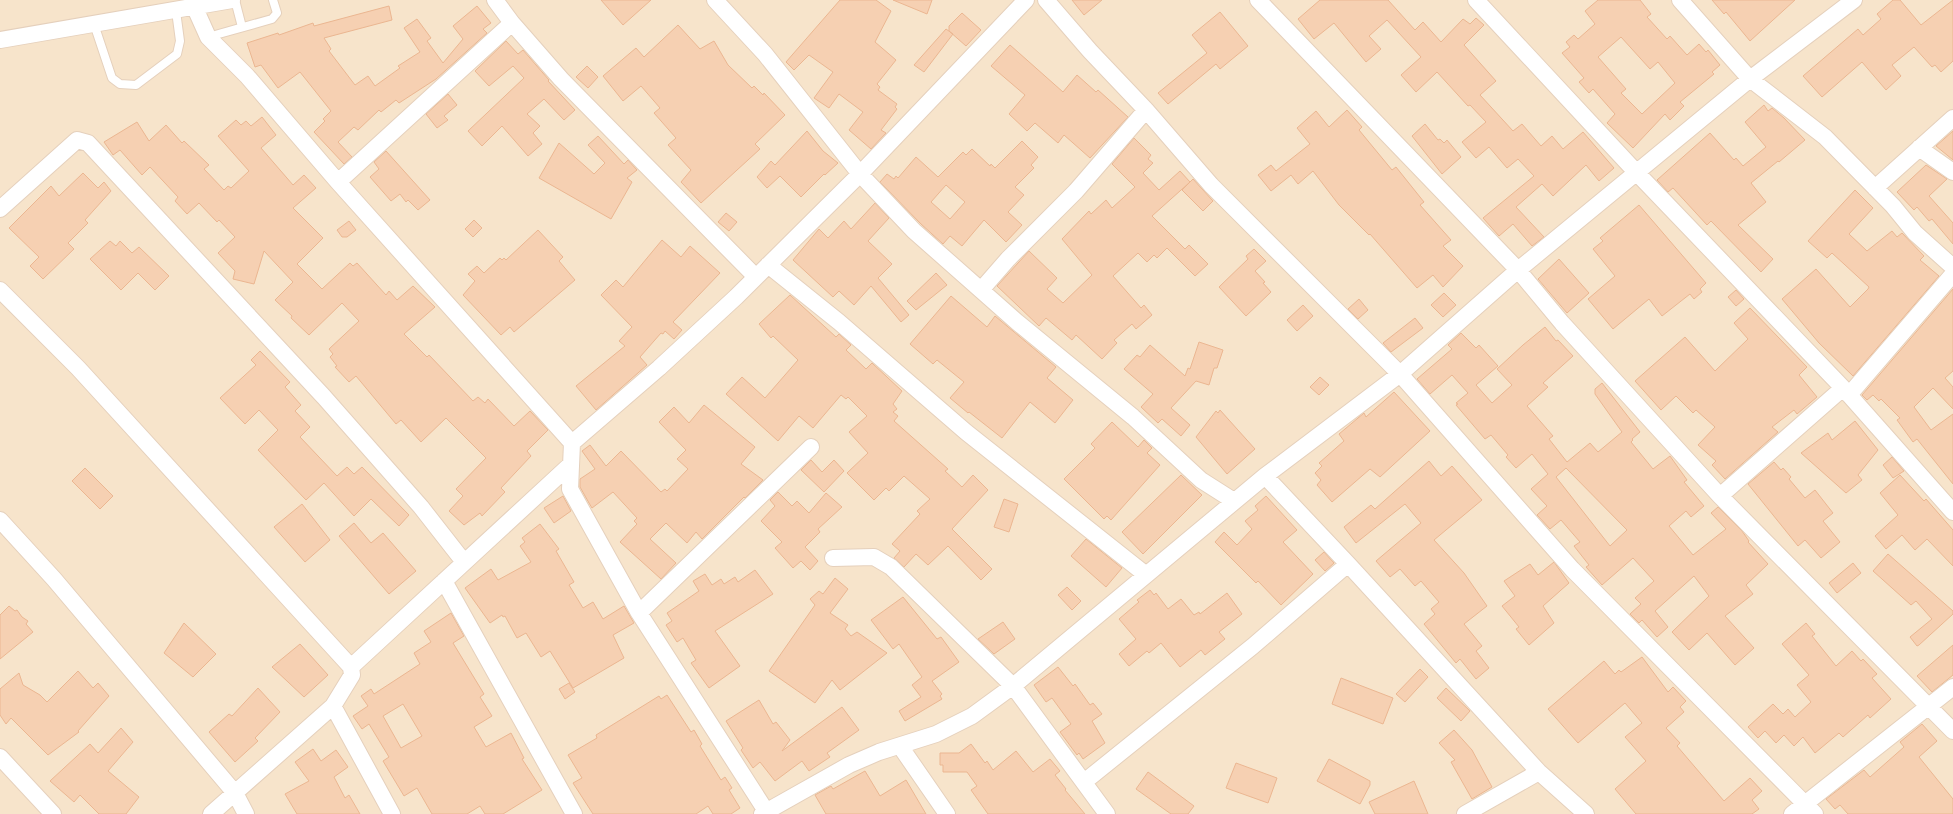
<svg xmlns="http://www.w3.org/2000/svg" width="1953" height="814" font-family="Cabin,sans-serif">
	<style>
		.residential { fill: #f7e4cb }
		.building { fill: #f6d0b2; stroke: #ebb691; fill-rule: evenodd }
		.lines { fill: none; stroke-linecap: round; stroke-linejoin: round }
		.lane-casing { stroke: #e5d0bc; stroke-width: 10 }
		.street-casing { stroke: #e5d0bc; stroke-width: 18 }
		.lane { stroke: #fff; stroke-width: 8 }
		.street { stroke: #fff; stroke-width: 16 }
	</style>
	<rect width="100%" height="100%" fill="#fff3dd"/>
	<path class="residential" d="M0 0H1953V814H0Z"/>
	<path class="building" d="M601 0H651L623 25Z
		M840 0H876L891 11 875 42 896 60 877 84 880 87 878 90 897 104 895 107 897 109 881 130 886 133 871 149 849 130 863 112 839 94 829 108 814 98 833 72 809 55 794 70 786 62Z
		M893 0H932L927 14Z
		M1072 0H1102L1084 15Z
		M1320 0H1388L1415 30 1423 22 1441 42 1463 19 1470 24 1476 18 1484 25 1464 45 1496 81 1480 95 1513 131 1522 124 1541 146 1552 136 1563 149 1583 132 1614 168 1599 181 1586 165 1553 196 1542 184 1516 207 1544 237 1532 246 1513 224 1499 236 1483 218 1534 176 1518 159 1507 168 1489 147 1476 158 1462 142 1486 122 1470 105 1468 106 1437 72 1416 92 1401 75 1421 57 1387 20 1369 36 1381 49 1366 62 1334 23 1314 39 1298 19Z
		M1598 0H1640L1651 14 1647 17 1667 39 1670 36 1687 55 1699 44 1706 52 1708 50 1720 65 1712 72 1714 74 1680 102 1684 106 1670 120 1665 114 1633 148 1607 123 1615 114 1593 89 1589 93 1579 82 1584 78 1562 53 1570 47 1566 42 1574 35 1578 39 1595 24 1585 11ZM1621 37 1650 69 1658 62 1675 83 1642 114 1621 93 1626 89 1598 57Z
		M1712 0H1795L1750 41 1726 12 1724 14Z
		M1893 0H1900L1921 25 1953 0V61L1941 72 1935 65 1932 67 1914 47 1892 65 1901 76 1886 90 1862 62 1822 97 1803 76 1858 29 1863 35 1881 19 1877 14Z
		M389 6 392 20 324 38 331 49 329 51 355 85 368 76 375 86 400 68 398 66 420 52 404 28 417 19 431 38 427 41 443 63 463 39 453 26 477 6 491 23 483 29 487 33 436 79 399 103 396 100 381 112 379 110 358 130 354 127 338 142 352 157 344 164 314 132 325 121 323 119 331 111 300 72 278 88 261 65 255 67 247 43 278 33 279 35 313 23 314 26Z
		M1220 12 1248 46 1220 69 1216 64 1168 104 1158 93 1207 53 1192 35Z
		M962 13 981 30 966 46 949 31V26Z
		M678 25 700 49 714 41 728 65 752 88 754 86 763 95 764 93 785 115 755 144 760 149 701 203 681 182 691 170 668 145 676 138 654 113 660 108 641 86 623 101 603 76 636 48 644 57Z
		M946 29 953 34 924 72 914 65Z
		M506 41 518 54 523 50 549 80 548 81 575 110 564 120 544 99 527 114 540 126 533 133 542 144 528 156 502 126 482 146 468 131 524 78 513 66 489 86 475 71Z
		M1010 45 1063 92 1077 75 1096 92 1098 90 1128 117 1090 158 1064 135 1058 143 1035 123 1027 131 1009 114 1025 95 991 66Z
		M587 66 598 77 588 88 576 77Z
		M448 94 457 105 444 116 448 120 437 128 426 114Z
		M1764 105 1768 111 1772 108 1784 118 1805 140 1779 162 1778 161 1751 183 1766 202 1738 225 1773 259 1761 272 1711 221 1707 225 1673 188 1668 192 1657 180 1710 133 1734 160 1736 158 1743 166 1766 147 1745 122Z
		M1347 110 1362 127 1359 130 1392 170 1396 167 1424 202 1420 205 1451 240 1443 246 1463 266 1443 287 1433 275 1417 288 1370 234 1369 235 1339 205 1313 171 1298 184 1291 175 1271 191 1258 175 1271 165 1276 171 1310 144 1297 128 1316 111 1329 127Z
		M262 117 276 135 261 148 293 185 304 175 316 188 293 208 323 238 297 264 322 289 350 263 353 266 357 263 386 295 389 291 397 300 413 286 435 307 404 334 427 357 429 355 473 401 478 397 485 403 488 399 514 426 530 411 548 430 527 451 531 456 501 488 505 492 482 516 480 513 464 525 449 511 463 496 456 489 486 458 446 418 421 442 401 420 396 424 356 376 349 382 335 367 337 366 330 357 333 354 329 349 359 321 342 303 309 335 291 318 292 316 275 300 293 282 264 251 254 284 233 279 235 271 218 253 235 237 219 220 217 222 199 203 187 214 175 201 178 197 150 167 142 175 120 150 113 155 104 142 137 122 149 141 166 125 182 143 184 141 209 165 204 169 224 190 228 186 231 188 249 171 218 136 236 120 241 125 246 121 251 126Z
		M1425 124 1438 140 1440 139 1444 143 1447 140 1461 157 1442 174 1412 136Z
		M807 131 823 151 838 163 825 175 824 174 801 197 780 176 767 188 757 177 771 161 775 165Z
		M1953 131V160L1936 146Z
		M598 136 624 164 628 160 637 170 627 178 632 182 611 219 539 178 559 143 594 174 605 163 588 145Z
		M1134 138 1151 155 1148 159 1153 163 1143 173 1159 190 1180 171 1190 182 1152 216 1185 249 1189 245 1208 264 1195 276 1167 248 1157 258 1154 255 1147 262 1138 253 1113 276 1141 308 1144 305 1152 315 1136 329 1132 324 1114 340 1117 343 1102 359 1076 335 1072 340 1046 318 1039 326 997 286 1029 251 1057 278 1047 289 1063 303 1092 275 1062 239 1089 211 1091 214 1106 200 1112 208 1135 187 1112 164Z
		M1022 141 1038 157 1031 165 1034 168 1015 187 1024 195 1008 212 1022 225 1006 242 984 220 962 246 950 236 943 244 921 224 880 182 887 174 894 179 896 176 898 178 916 157 938 177 963 152 966 155 972 149 990 166 991 164 995 168ZM946 185 965 202 950 219 931 202Z
		M386 151 430 200 418 210 408 200 406 202 400 194 391 201 370 177 379 169 374 162Z
		M1926 165 1947 179 1929 196 1953 223V244L1932 219 1929 221 1917 207 1914 210 1897 192Z
		M83 173 98 188 104 182 111 191 85 220 88 223 68 243 74 249 43 279 30 266 39 257 9 228 51 186 59 196Z
		M1193 179 1213 201 1203 211 1182 190Z
		M1855 190 1873 208 1849 234 1867 251 1892 231 1897 237 1902 233 1924 256 1920 260 1939 276 1853 376 1819 343 1782 299 1816 269 1850 307 1868 289 1869 287 1832 253 1827 258 1808 241Z
		M875 203 889 218 868 241 892 264 878 278 909 315 901 322 871 286 854 305 839 291 833 297 793 260 819 229 828 238 844 221 851 229Z
		M1639 205 1706 283 1700 289 1702 292 1694 299 1690 294 1662 316 1649 299 1613 329 1588 299 1615 276 1593 249 1603 241 1600 238Z
		M726 213 737 222 729 231 718 222Z
		M474 220 482 228 473 237 465 229Z
		M349 221 356 230 347 237H342L337 230Z
		M538 230 563 257 559 261 575 280 514 332 510 327 501 335 463 295 475 281 468 274 477 266 484 273 500 258 502 260 504 258 506 260Z
		M662 240 681 257 690 246 720 273 673 322 682 330 674 339 665 331 663 334 661 333 640 357 647 365 596 410 576 386 625 346 619 341 632 327 601 295 616 280 623 287Z
		M110 241 116 246 120 241 132 253 139 247 169 276 155 290 138 273 121 290 90 259Z
		M1254 249 1266 261 1255 271 1265 282 1263 283 1271 292 1246 316 1219 287 1248 259 1246 256Z
		M1559 259 1589 293 1567 313 1538 279Z
		M936 273 947 285 916 310 907 301Z
		M1953 289V371L1945 378 1953 387V409L1933 388 1914 407 1931 430 1953 414V484L1917 439 1913 442 1897 420 1900 418 1881 399 1879 401 1873 395 1867 400 1862 395Z
		M1736 290 1744 299 1736 306 1728 297Z
		M1444 293 1456 305 1443 317 1431 305Z
		M790 295 836 337 839 334 851 345 846 350 866 369 872 363 902 391 893 404 897 409 893 412 898 416 894 421 948 469 945 471 962 487 973 475 988 490 952 529 992 569 981 580 948 546 928 565 916 554 904 567 894 558 900 551 892 544 920 514 917 511 930 499 904 476 889 491 886 488 874 500 847 473 868 453 849 432 867 416 848 397 846 399 841 395 813 428 799 416 778 441 726 394 742 377 765 398 798 360 773 336 771 338 759 324Z
		M951 296 987 327 995 316 1056 367 1047 378 1073 400 1055 423 1030 402 1002 438 969 412 968 413 950 398 964 382 937 360 933 364 910 344Z
		M1359 299 1368 310 1358 319 1348 309Z
		M1303 305 1313 316 1297 331 1287 320Z
		M1750 308 1807 367 1799 375 1817 397 1797 414 1794 410 1772 427 1778 432 1725 479 1712 465 1716 461 1698 445 1715 427 1696 410 1693 413 1676 396 1661 410 1635 381 1685 337 1715 371 1748 339 1734 323Z
		M1415 318 1423 328 1391 352 1383 343Z
		M1545 327 1556 341 1558 340 1573 356 1543 383 1548 387 1527 406 1553 436 1549 439 1567 462 1590 443 1598 452 1622 432 1595 394V389L1602 383 1640 432 1632 439 1633 440 1631 442 1653 469 1670 456 1687 480 1684 482 1704 506 1691 517 1686 511 1669 526 1693 555 1726 529 1711 513 1718 507 1742 531 1749 541 1748 542 1768 564 1746 585 1753 594 1725 616 1754 648 1735 665 1707 633 1689 650 1672 632 1709 596 1694 576 1655 611 1668 627 1657 637 1642 620 1639 623 1630 614 1641 604 1635 598 1654 581 1633 558 1602 585 1586 567 1589 565 1574 546 1580 542 1561 520 1550 529 1537 515 1547 506 1531 489 1548 474 1532 454 1516 468 1506 457 1508 455 1491 435 1485 439 1456 405 1458 404 1456 403 1468 393 1452 375 1430 394 1417 379 1452 349 1448 345 1461 333 1476 348 1479 345 1498 366 1476 385 1492 403 1512 385 1497 369 1523 345ZM1566 468 1627 530 1610 546 1556 477Z
		M1199 342 1223 350 1217 368H1214L1209 385 1196 381 1171 408 1190 425 1181 436 1162 419 1158 423 1141 407 1153 394 1124 369 1137 355 1140 357 1150 345 1185 376 1188 368 1190 369Z
		M260 351 290 382 285 387 301 405 295 411 310 427 300 437 337 476 347 467 354 474 362 467 409 515 399 526 371 499 354 516 324 483 306 500 258 450 278 430 259 410 245 424 220 398 256 365 251 360Z
		M1320 377 1329 385 1319 395 1310 387Z
		M1394 392 1430 431 1380 477 1370 469 1332 502 1317 485 1321 480 1315 473 1322 466 1319 463 1344 441 1339 434 1364 413 1366 417Z
		M704 405 755 447 741 464 763 480 745 498 744 497 702 539 696 532 687 543 666 523 650 539 676 563 661 579 620 542 637 524 634 521 637 518 613 492 592 508 589 503 580 487V479L595 469 582 451 590 445 606 466 621 451 661 492 665 489 667 491 688 469 677 459 686 450 659 422 674 407 689 423Z
		M1220 410 1255 449 1227 474 1196 437 1216 411 1218 413Z
		M1855 421 1878 450 1858 475 1862 480 1846 493 1801 453 1828 433 1832 440Z
		M1112 422 1138 447 1144 440 1152 448 1147 453 1160 465 1111 520 1107 516 1104 519 1064 479 1095 448 1091 444Z
		M1892 457 1904 471 1893 478 1883 465Z
		M811 460 822 472 834 460 844 471 824 492 801 470Z
		M1429 461 1441 476 1452 466 1482 500 1434 540 1464 573 1487 606 1464 624 1482 646 1476 651 1489 668 1476 679 1460 659 1456 663 1424 624 1435 614 1431 609 1439 602 1421 581 1415 586 1400 569 1390 577 1376 561 1421 523 1405 504 1356 543 1344 527 1371 505 1375 509Z
		M1774 462 1781 470 1783 468 1791 477 1789 479 1805 498 1815 490 1833 513 1823 521 1840 542 1821 558 1805 540 1798 546 1748 484Z
		M85 468 113 496 100 509 72 481Z
		M1181 475 1202 495 1143 554 1122 532Z
		M1900 475 1924 501 1926 499 1953 530V566L1927 539 1915 550 1902 535 1886 549 1875 536 1898 515 1880 493Z
		M778 492 792 506 797 501 809 513 826 493 842 507 818 529 820 532 805 547 818 561 810 570 801 561 793 568 775 548 782 542 761 521 775 506 770 500Z
		M563 496 571 511 554 523 544 508Z
		M1266 496 1297 530 1283 542 1313 574 1281 605 1258 581 1256 583 1215 542 1224 532 1237 545 1252 529 1245 521 1258 510 1255 506Z
		M1004 499 1018 504 1009 532 994 527Z
		M302 504 330 540 305 562 274 527Z
		M354 523 371 543 383 533 416 571 389 594 339 536Z
		M540 524 559 549 556 551 574 582 569 585 583 608 593 602 603 619 624 606 634 623 613 635 624 658 573 688 550 651 541 657 526 633 517 638 505 616 503 617 502 615 490 623 465 588 491 569 498 580 531 562 520 546 525 542 522 538Z
		M1086 539 1122 568 1106 587 1071 556Z
		M1324 552 1334 563 1325 571 1315 560Z
		M1888 554 1953 611V614L1919 645 1917 646 1910 637 1932 619 1916 601 1911 605 1873 571Z
		M1554 562 1569 583 1543 606 1554 623 1529 645 1516 629 1519 627 1502 606 1515 596 1504 581 1530 564 1538 575Z
		M1853 563 1861 573 1837 593 1829 583Z
		M755 570 773 594 715 631 740 666 709 688 691 663 696 660 683 638 677 642 666 625 672 621 667 613 699 591 693 581 705 574 712 585 721 579 724 584 735 577 738 582Z
		M835 578 848 589 830 613 848 625 845 629 851 636 857 632 887 653 840 690 832 680 815 703 769 671 815 605 810 599 819 591 823 594Z
		M1067 587 1081 601 1072 610 1058 595Z
		M1150 590 1154 595 1156 593 1168 609 1181 599 1194 615 1199 612 1200 614 1227 593 1242 614 1219 632 1225 639 1205 655 1201 650 1180 667 1161 643 1149 653 1147 651 1129 666 1119 654 1136 639 1119 619 1139 602 1137 600Z
		M903 597 937 639 941 637 959 662 932 681 942 694 940 696 942 699 905 721 899 711 921 697 912 685 922 677 899 644 893 649 871 620Z
		M9 606 15 611 17 610 22 617 28 621 26 624 33 632 0 659V615Z
		M451 613 464 636 453 643 484 694 480 697 492 716 474 727 486 747 511 733 524 758 522 759 542 790 503 814H485L480 806 467 814H432L417 788 404 796 383 761 389 757 369 724 362 729 353 716 368 706 361 696 371 689 374 694 420 664 414 653 431 642 424 631ZM403 704 422 736 401 748 383 716Z
		M1003 622 1015 639 994 654 978 639Z
		M184 623 216 654 193 677 164 653Z
		M1806 623 1815 634 1812 636 1836 666 1852 651 1861 661 1863 659 1877 674 1872 678 1891 699 1870 718 1868 715 1843 737 1839 733 1815 753 1803 737 1794 746 1784 735 1776 743 1765 731 1758 738 1748 727 1773 704 1783 714 1788 709 1795 717 1811 702 1797 685 1809 675 1782 644Z
		M300 644 328 675 304 697 272 667Z
		M1953 645V675L1932 692 1917 676Z
		M1642 657 1668 692 1673 687 1686 701 1680 707 1684 712 1666 728 1680 743 1677 746 1724 801 1750 778 1762 791 1752 800 1759 809 1752 814H1636L1615 789 1646 761 1625 737 1642 723 1625 703 1578 743 1548 709 1604 661 1615 674 1619 670 1621 672Z
		M1058 667 1073 686 1075 684 1090 705 1093 703 1102 714 1092 721 1105 743 1083 759 1079 753 1077 755 1060 732 1071 724 1052 698 1046 702 1034 685Z
		M1420 669 1428 677 1405 702 1396 694Z
		M78 671 93 688 98 683 109 696 78 731 79 732 48 755 11 718 6 724 0 715V689L19 673 23 685 40 695 47 702Z
		M1341 678 1393 698 1383 724 1332 704Z
		M569 683 575 692 565 699 559 689Z
		M258 688 280 712 255 738 258 741 235 762 209 732 229 714 232 716Z
		M1446 688 1470 711 1461 721 1437 698Z
		M667 695 691 732 694 730 702 744 700 746 721 780 725 777 732 788 729 790 740 808 731 814H713L708 806 696 814H593L573 783 582 778 568 755 597 738 596 735 659 696 661 699Z
		M759 700 773 724 776 722 790 740 782 751 842 707 859 730 827 753 830 757 809 771 802 761 775 781 760 762 753 768 741 750 743 748 726 721Z
		M1922 724 1937 741 1919 757 1953 799V814H1848L1840 805 1835 809 1826 799 1864 770 1870 777 1904 747 1900 742Z
		M121 728 133 742 108 771 139 797 126 814H99L80 795 74 802 50 781 90 744 98 753Z
		M1454 730 1472 750 1492 787 1472 799 1451 762 1455 760 1439 743Z
		M971 744 985 763 987 761 993 770 1016 751 1033 772 1050 759 1060 771 1055 775 1066 789 1065 790 1085 814H988L971 790 977 786 967 772H943V765H940V753H959Z
		M313 749 321 761 336 750 348 767 334 777 345 798 349 795 360 814H297L285 794 309 781 295 762Z
		M1329 759 1370 781V785L1360 804 1317 781Z
		M1236 763 1277 778 1268 803 1226 788Z
		M865 771 880 796 906 780 926 814H826L815 795 831 786 833 789Z
		M1148 772 1194 806 1188 814H1171L1136 789Z
		M1414 781 1428 814H1375L1369 802Z"/>
	<g class="lines">
		<defs>
			<path id="lane" d="M235 0 242 27
				M94 24 112 78 120 84 136 85 177 54 180 41 176 11
				M208 37 272 19 277 13 273 0"/>
			<path id="street" d="M495 0 512 23 561 79 755 276
				M715 0 765 54 860 174 914 231 1017 322 1133 417 1201 480 1234 501
				M1046 0 1090 51 1146 110 1211 185 1400 374 1572 569 1815 814
				M1258 0 1518 270 1562 323 1720 496 1953 731
				M1476 0 1636 172 1843 388 1953 512
				M1680 0 1750 79 1825 137 1893 206 1915 233 1953 267
				M195 8 208 37 247 76 338 182 572 443
				M0 40 232 0
				M1919 148 1953 172
				M338 182 512 23
				M1875 188 1953 118
				M0 209 77 140 88 143 324 397 421 507 464 562
				M768 265 839 322 966 432 1145 574
				M0 290 78 368 351 667 352 675 333 706 211 814
				M981 290 1008 259 1076 191 1146 110
				M1849 395 1953 274
				M1265 476 1348 564 1539 772 1586 814
				M1720 496 1843 388
				M0 520 54 579 235 793 246 814
				M833 558 874 557 891 567 1013 686 1107 814
				M444 581 574 814
				M639 613 811 447
				M351 667 570 465
				M333 706 392 814
				M900 746 947 814
				M0 757 53 814
				M1084 782 1253 646 1348 564
				M766 811 639 613 570 489 572 443 659 368 736 297 860 174 1026 0
				M762 814 849 765 879 752 936 734 972 716 1013 686 1265 476 1400 374 1518 270 1750 79 1854 0
				M1465 814 1539 772
				M1792 814 1953 687"/>
		</defs>
		<use href="#lane" class="lane-casing"/>
		<use href="#street" class="street-casing"/>
		<use href="#lane" class="lane"/>
		<use href="#street" class="street"/>
	</g>
</svg>
